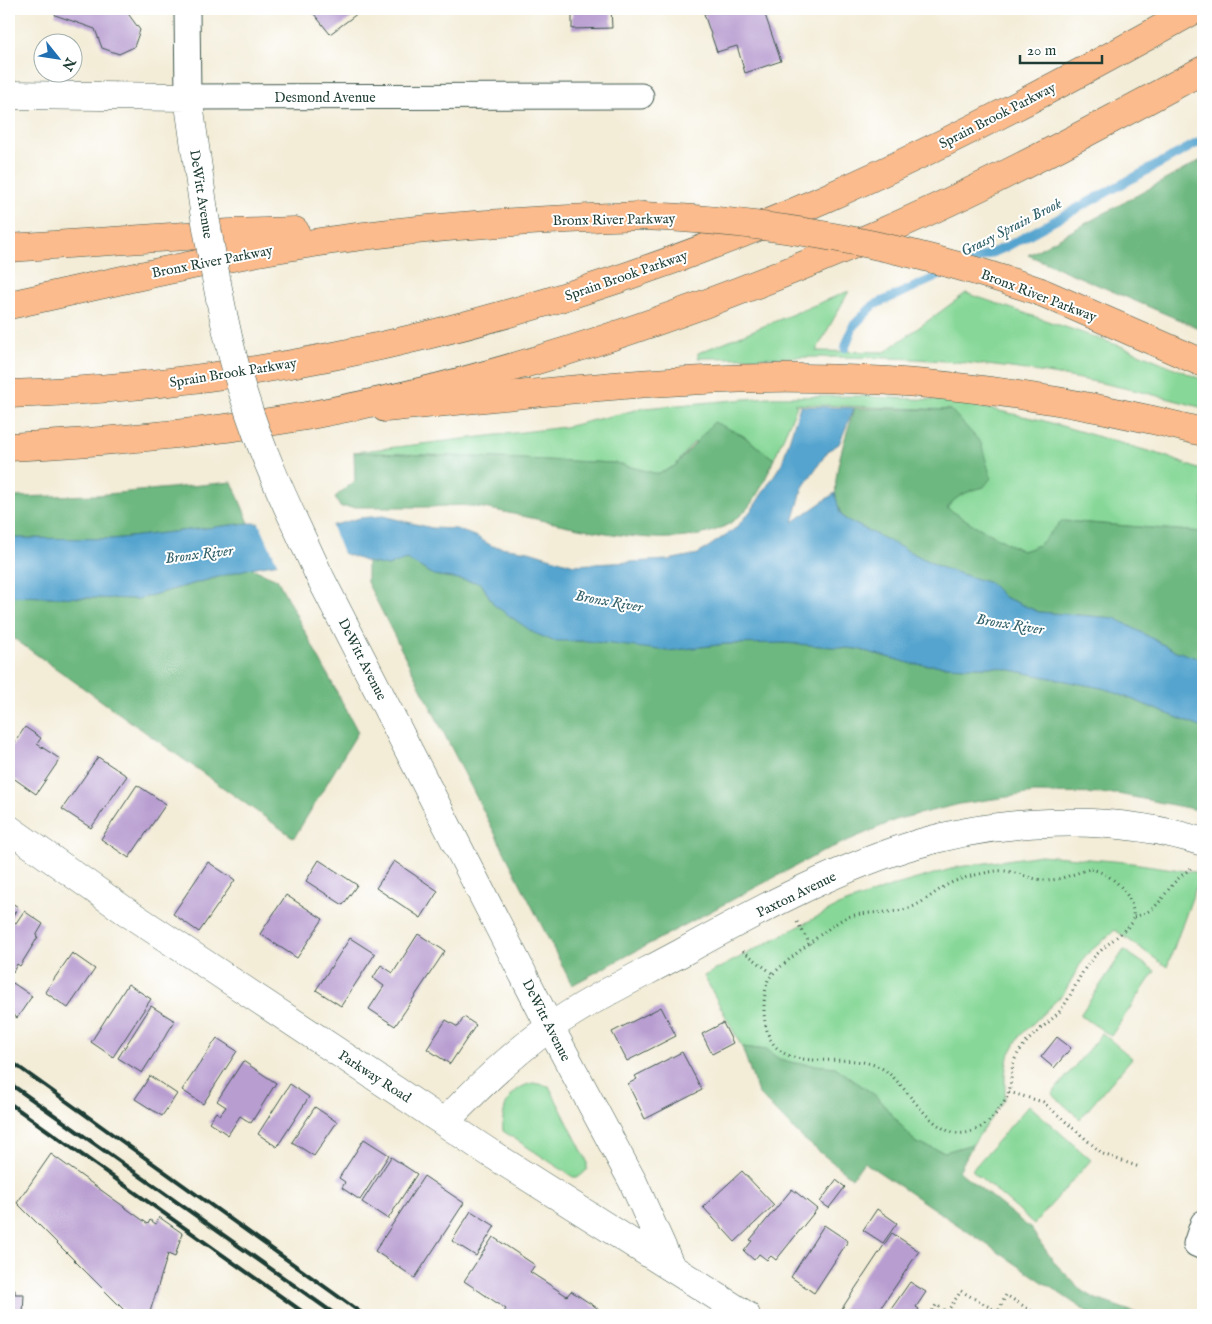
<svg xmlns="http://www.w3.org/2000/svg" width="1212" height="1324" font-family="'IM FELL English',serif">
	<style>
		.green { fill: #87d898; stroke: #538a66 }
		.forest { fill: #6db880; stroke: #467a5a }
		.water { fill: #55a4cf; stroke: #3a7082 }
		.pier { fill: #f3ecd7 }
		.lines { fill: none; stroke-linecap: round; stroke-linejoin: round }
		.stream { stroke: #55a4cf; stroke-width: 9 }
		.building { fill: #b89dd0 }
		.minor-casing { stroke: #3f574c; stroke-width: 27 }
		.tertiary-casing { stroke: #3f574c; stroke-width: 29 }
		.trunk-casing { stroke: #3f574c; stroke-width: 29 }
		.motorway-casing { stroke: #3f574c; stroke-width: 29 }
		.path { stroke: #3f574c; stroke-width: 3; stroke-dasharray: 1 4; stroke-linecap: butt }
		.minor { stroke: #fff; stroke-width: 25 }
		.tertiary { stroke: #fff; stroke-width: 28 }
		.trunk { stroke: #fbbb8c; stroke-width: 28 }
		.motorway { stroke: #fbbb8c; stroke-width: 28 }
		.rail { stroke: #1f3d34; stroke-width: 4 }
		.tertiary-bridge-casing { stroke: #3f574c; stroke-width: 29; stroke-linecap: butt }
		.trunk-bridge-casing { stroke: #3f574c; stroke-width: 29; stroke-linecap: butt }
		.tertiary-bridge { stroke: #fff; stroke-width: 28 }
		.trunk-bridge { stroke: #fbbb8c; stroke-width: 28 }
		.labels { text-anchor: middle; stroke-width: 4; stroke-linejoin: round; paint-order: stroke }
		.street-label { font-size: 14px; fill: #1f3d34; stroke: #fff }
		.water-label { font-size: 15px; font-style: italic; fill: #32616a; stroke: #fff }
	</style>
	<rect width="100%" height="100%" fill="#fff"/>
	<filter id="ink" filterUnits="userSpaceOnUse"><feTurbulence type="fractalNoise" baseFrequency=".02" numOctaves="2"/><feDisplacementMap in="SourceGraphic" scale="10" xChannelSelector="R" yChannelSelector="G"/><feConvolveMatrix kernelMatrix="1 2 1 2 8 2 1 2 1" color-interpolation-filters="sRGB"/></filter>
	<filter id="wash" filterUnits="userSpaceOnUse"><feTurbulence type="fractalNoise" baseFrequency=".0096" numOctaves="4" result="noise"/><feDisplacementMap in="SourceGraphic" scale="20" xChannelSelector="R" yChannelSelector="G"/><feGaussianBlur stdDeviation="1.12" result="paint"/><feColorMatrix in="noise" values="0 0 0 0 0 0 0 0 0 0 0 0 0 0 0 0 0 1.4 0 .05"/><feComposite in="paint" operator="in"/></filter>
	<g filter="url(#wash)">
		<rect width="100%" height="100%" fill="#f3ecd7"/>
		<path class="green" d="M849 291 816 351 885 352 966 293 1129 349 1203 380V408C1102 379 994 361 888 358 825 356 761 358 698 358V353Z
			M858 396 953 401 1041 420 1165 456 1203 471V532L1064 521C1044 535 1049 544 1022 551L974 525 947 508C956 495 969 491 984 487L951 410 794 404 797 406 774 459 742 435 693 443 675 466 658 474 615 463 354 452 565 427 644 408 769 397Z
			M1041 855 1125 862 1201 873 1167 967 1115 930 1085 956 1064 993 1019 1037 1008 1057 1005 1074V1098L973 1144 945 1152 916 1143 876 1096 835 1067 794 1063 779 1059 767 1050 742 1047 704 976 838 906 896 885 958 867Z
			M1124 950 1155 971 1111 1036 1080 1015Z
			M1102 1033 1132 1058 1080 1119 1052 1094Z
			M533 1083 549 1086 587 1161V1170L579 1177H573L503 1131C501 1108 509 1088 533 1083Z
			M1029 1105 1091 1160 1034 1224 972 1170Z"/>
		<path class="forest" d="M1203 159V330L1028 255 1032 253Z
			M854 408 951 410 981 443 991 478 984 487C969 491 956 495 947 508L974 525 1022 551C1049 544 1044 535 1063 521L1203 532V660L1173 650 1115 618 1039 612 1004 597 990 583 942 568 845 519C822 494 847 437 854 408Z
			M714 422 742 435 774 459C765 480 755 505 736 519 679 564 544 517 477 507 462 504 446 506 431 507 401 507 371 507 340 507L335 497 355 481 354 452 615 463 658 474 675 466Z
			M232 482 249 523 112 539 9 538V497L97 495Z
			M406 559 434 575 481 583 494 605 571 641 627 644 668 651 726 644 785 643 857 649 913 664 966 667H996L1106 689 1203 728V811L1118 794 1034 793 960 804 898 819 826 850 572 985 367 582V562L388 566Z
			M251 568 277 579 358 732 294 838 9 635V596L138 599Z
			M742 1047 767 1050 779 1059 794 1063 835 1067 876 1096 916 1143 945 1152 973 1144 959 1171 1031 1229 1054 1262 1081 1290 1096 1299 1142 1315H1092L864 1162 852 1178 800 1136 758 1093Z"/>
		<path class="water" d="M800 406 854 408 839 444 828 451 803 487 793 522 835 493 840 513 845 519 942 568 990 583 1004 597 1039 612 1115 618 1173 650 1203 660V728L1106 689 996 667H966L913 664 857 649 785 643 726 644 668 651 587 641H553L534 633 494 605 481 583 434 575 406 559 388 566 367 562 340 552 251 568 138 599 9 596V538L112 539 249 523 331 526 360 518 383 516 432 528 456 529 477 537 492 546 529 551 574 565 668 560 698 554 736 528 753 508 782 463Z"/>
		<path class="pier" d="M258 521 331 524 344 556 340 554 278 565Z"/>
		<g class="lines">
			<path class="stream" d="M971 262 1006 247 1203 140
				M845 348 853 326 874 305 950 271"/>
		</g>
		<g id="blocks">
			<path class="building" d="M58 9H131L129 15 140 30 134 47 119 54 102 48 95 29 55 15Z
				M310 9H355L358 13 330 34Z
				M572 9H611L612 28 572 29Z
				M719 9H763L781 61 745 73 737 46 717 52 704 14Z
				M25 727 41 738 37 744 60 759 36 794 9 775V751Z
				M98 757 127 776 91 828 62 809Z
				M137 785 166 804 129 858 101 839Z
				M319 860 357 885 343 905 306 881Z
				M394 861 438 891 421 918 376 888Z
				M208 862 235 880 199 932 173 914Z
				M286 895 323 919 297 958 260 934Z
				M9 901 18 907 9 922Z
				M24 911 43 924 36 936 38 937 20 966 17 964 13 972 9 969V927L13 921 16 923Z
				M418 934 445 951 395 1026 369 1009 384 986 373 978 381 965 393 973Z
				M350 938 375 954 341 1006 316 990Z
				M72 953 95 969 68 1008 45 992Z
				M13 983 32 996 17 1018 9 1012V989Z
				M128 984 151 999 113 1057 91 1042Z
				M151 1006 175 1021 142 1073 118 1058Z
				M661 1007 676 1036 627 1061 612 1032Z
				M464 1017 476 1025 450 1064 427 1049 446 1020 458 1027Z
				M723 1023 733 1043 712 1054 702 1034Z
				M1057 1037 1071 1048 1054 1068 1041 1057Z
				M217 1038 237 1051 203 1104 182 1090Z
				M682 1052 702 1090 645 1119 628 1084 637 1079 635 1076Z
				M243 1061 276 1083 251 1123 240 1116 228 1135 209 1122 216 1112 220 1115 226 1107 217 1101Z
				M150 1076 177 1094 162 1116 135 1099Z
				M290 1084 309 1097 277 1147 258 1134Z
				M315 1107 337 1122 314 1156 292 1142Z
				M364 1139 389 1155 360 1200 342 1188 345 1182 339 1178Z
				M51 1154 148 1224 150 1220 156 1224 159 1217 182 1233 175 1257 168 1254 149 1315H129L17 1203Z
				M391 1157 417 1174 388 1219 362 1202Z
				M742 1171 774 1205 735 1242 703 1207Z
				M424 1176 464 1203 415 1278 375 1251Z
				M836 1180 845 1187 829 1208 820 1202Z
				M792 1189 817 1209 776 1260 771 1256 767 1260 759 1254 754 1260 744 1251 752 1241 750 1240Z
				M877 1209 897 1223 883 1243 863 1230Z
				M471 1211 495 1226 476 1256 452 1241Z
				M824 1225 848 1241 814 1293 791 1277Z
				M892 1233 919 1251 876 1315H849L841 1310Z
				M493 1237 535 1265 530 1272 567 1296 571 1291 608 1315H502L506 1309 464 1281Z
				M910 1282 926 1292 916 1307 919 1309 915 1315H887Z
				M9 1290H15V1294H24L23 1315H9Z"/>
		</g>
	</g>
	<g filter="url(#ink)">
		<use href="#blocks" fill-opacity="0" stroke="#3f574c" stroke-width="1"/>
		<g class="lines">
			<defs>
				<path id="minor" d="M187 9 188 97 641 96
					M1203 1223 1196 1244 1203 1247"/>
				<path id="tertiary" d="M9 95 188 97 204 211
					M319 575 550 1027 633 1182 671 1267
					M9 829 124 910 490 1153 746 1315
					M445 1122C477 1088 511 1055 549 1028 590 999 637 977 681 953 753 913 829 872 907 847 998 818 1112 813 1203 842"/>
				<path id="trunk" d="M9 248 230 233 295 231
					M1041 292 1203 363
					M9 305C98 286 186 264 276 249 397 228 520 220 642 216
					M385 408C525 395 666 376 806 378 941 379 1073 399 1203 432"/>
				<path id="motorway" d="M9 394C290 385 567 312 824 199 951 143 1075 77 1196 9
					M9 447C108 442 207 433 306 416 503 380 697 313 880 233 991 185 1098 127 1203 70"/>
			</defs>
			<use href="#minor" class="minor-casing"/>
			<use href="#tertiary" class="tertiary-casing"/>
			<use href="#trunk" class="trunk-casing"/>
			<use href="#motorway" class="motorway-casing"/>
			<path class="path" d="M1091 869C1112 873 1139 898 1132 923 1118 937 1100 949 1088 964 1077 979 1071 998 1059 1012 1044 1028 1025 1038 1015 1059 1010 1071 1012 1084 1008 1095 1003 1106 992 1121 981 1127 939 1153 913 1091 886 1071 848 1044 775 1085 765 1022 763 1010 764 992 768 980 772 971 833 924 843 919 864 909 890 916 912 907 924 902 935 892 947 885 959 878 982 873 996 871 1013 869 1029 880 1046 880 1060 881 1077 872 1091 869Z
				M1134 917C1159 910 1159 900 1174 883 1179 877 1187 872 1192 867
				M797 922 810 944
				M743 951 772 973
				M1009 1092 1043 1102 1103 1154 1139 1167
				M930 1315 936 1305 947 1312 961 1291 998 1312 1006 1295 1038 1315"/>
			<use href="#minor" class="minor"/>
			<use href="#tertiary" class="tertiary"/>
			<use href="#trunk" class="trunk"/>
			<use href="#motorway" class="motorway"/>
			<path class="rail" d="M9 1060 364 1315
				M9 1083 336 1315
				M9 1103 307 1315"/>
			<defs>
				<path id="tertiary-bridge" d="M204 211C215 272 225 336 244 396 263 458 292 516 319 575"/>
				<path id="trunk-bridge" d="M642 216C779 221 912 247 1041 292"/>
			</defs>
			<use href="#tertiary-bridge" class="tertiary-bridge-casing"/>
			<use href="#trunk-bridge" class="trunk-bridge-casing"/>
			<use href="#tertiary-bridge" class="tertiary-bridge"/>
			<use href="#trunk-bridge" class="trunk-bridge"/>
		</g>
	</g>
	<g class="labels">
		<g class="street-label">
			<text x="325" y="102">Desmond Avenue</text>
			<text transform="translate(997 115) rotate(-27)" y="5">Sprain Brook Parkway</text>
			<text transform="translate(202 194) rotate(81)" y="5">DeWitt Avenue</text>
			<text transform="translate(614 219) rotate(-1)" y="5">Bronx River Parkway</text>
			<text transform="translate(212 261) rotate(-11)" y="5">Bronx River Parkway</text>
			<text transform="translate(626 275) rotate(-19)" y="5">Sprain Brook Parkway</text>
			<text transform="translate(1039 295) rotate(21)" y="5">Bronx River Parkway</text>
			<text transform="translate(233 372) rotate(-9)" y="5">Sprain Brook Parkway</text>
			<text transform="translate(363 659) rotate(63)" y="5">DeWitt Avenue</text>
			<text transform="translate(796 894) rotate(-26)" y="5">Paxton Avenue</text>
			<text transform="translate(547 1020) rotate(63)" y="5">DeWitt Avenue</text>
			<text transform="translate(375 1076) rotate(33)" y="5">Parkway Road</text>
		</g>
		<g class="water-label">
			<text transform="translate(1011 227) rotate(-27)" y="5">Grassy Sprain Brook</text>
			<text transform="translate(199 554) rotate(-7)" y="5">Bronx River</text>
			<text transform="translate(609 601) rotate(10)" y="5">Bronx River</text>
			<text transform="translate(1010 624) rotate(9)" y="5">Bronx River</text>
		</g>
	</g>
	<rect width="1212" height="1324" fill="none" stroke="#fff" stroke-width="30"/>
	<g transform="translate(58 58) rotate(120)"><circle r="24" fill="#ffffff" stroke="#a5b1ae"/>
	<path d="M0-4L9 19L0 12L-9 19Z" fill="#1f6fb2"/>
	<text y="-8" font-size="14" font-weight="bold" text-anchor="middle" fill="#1f3d34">N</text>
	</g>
	<path d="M1020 55v8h82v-8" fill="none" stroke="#1f3d34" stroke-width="2.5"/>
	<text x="1027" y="55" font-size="15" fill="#1f3d34" stroke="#ffffff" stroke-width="4" paint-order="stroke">20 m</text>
</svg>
